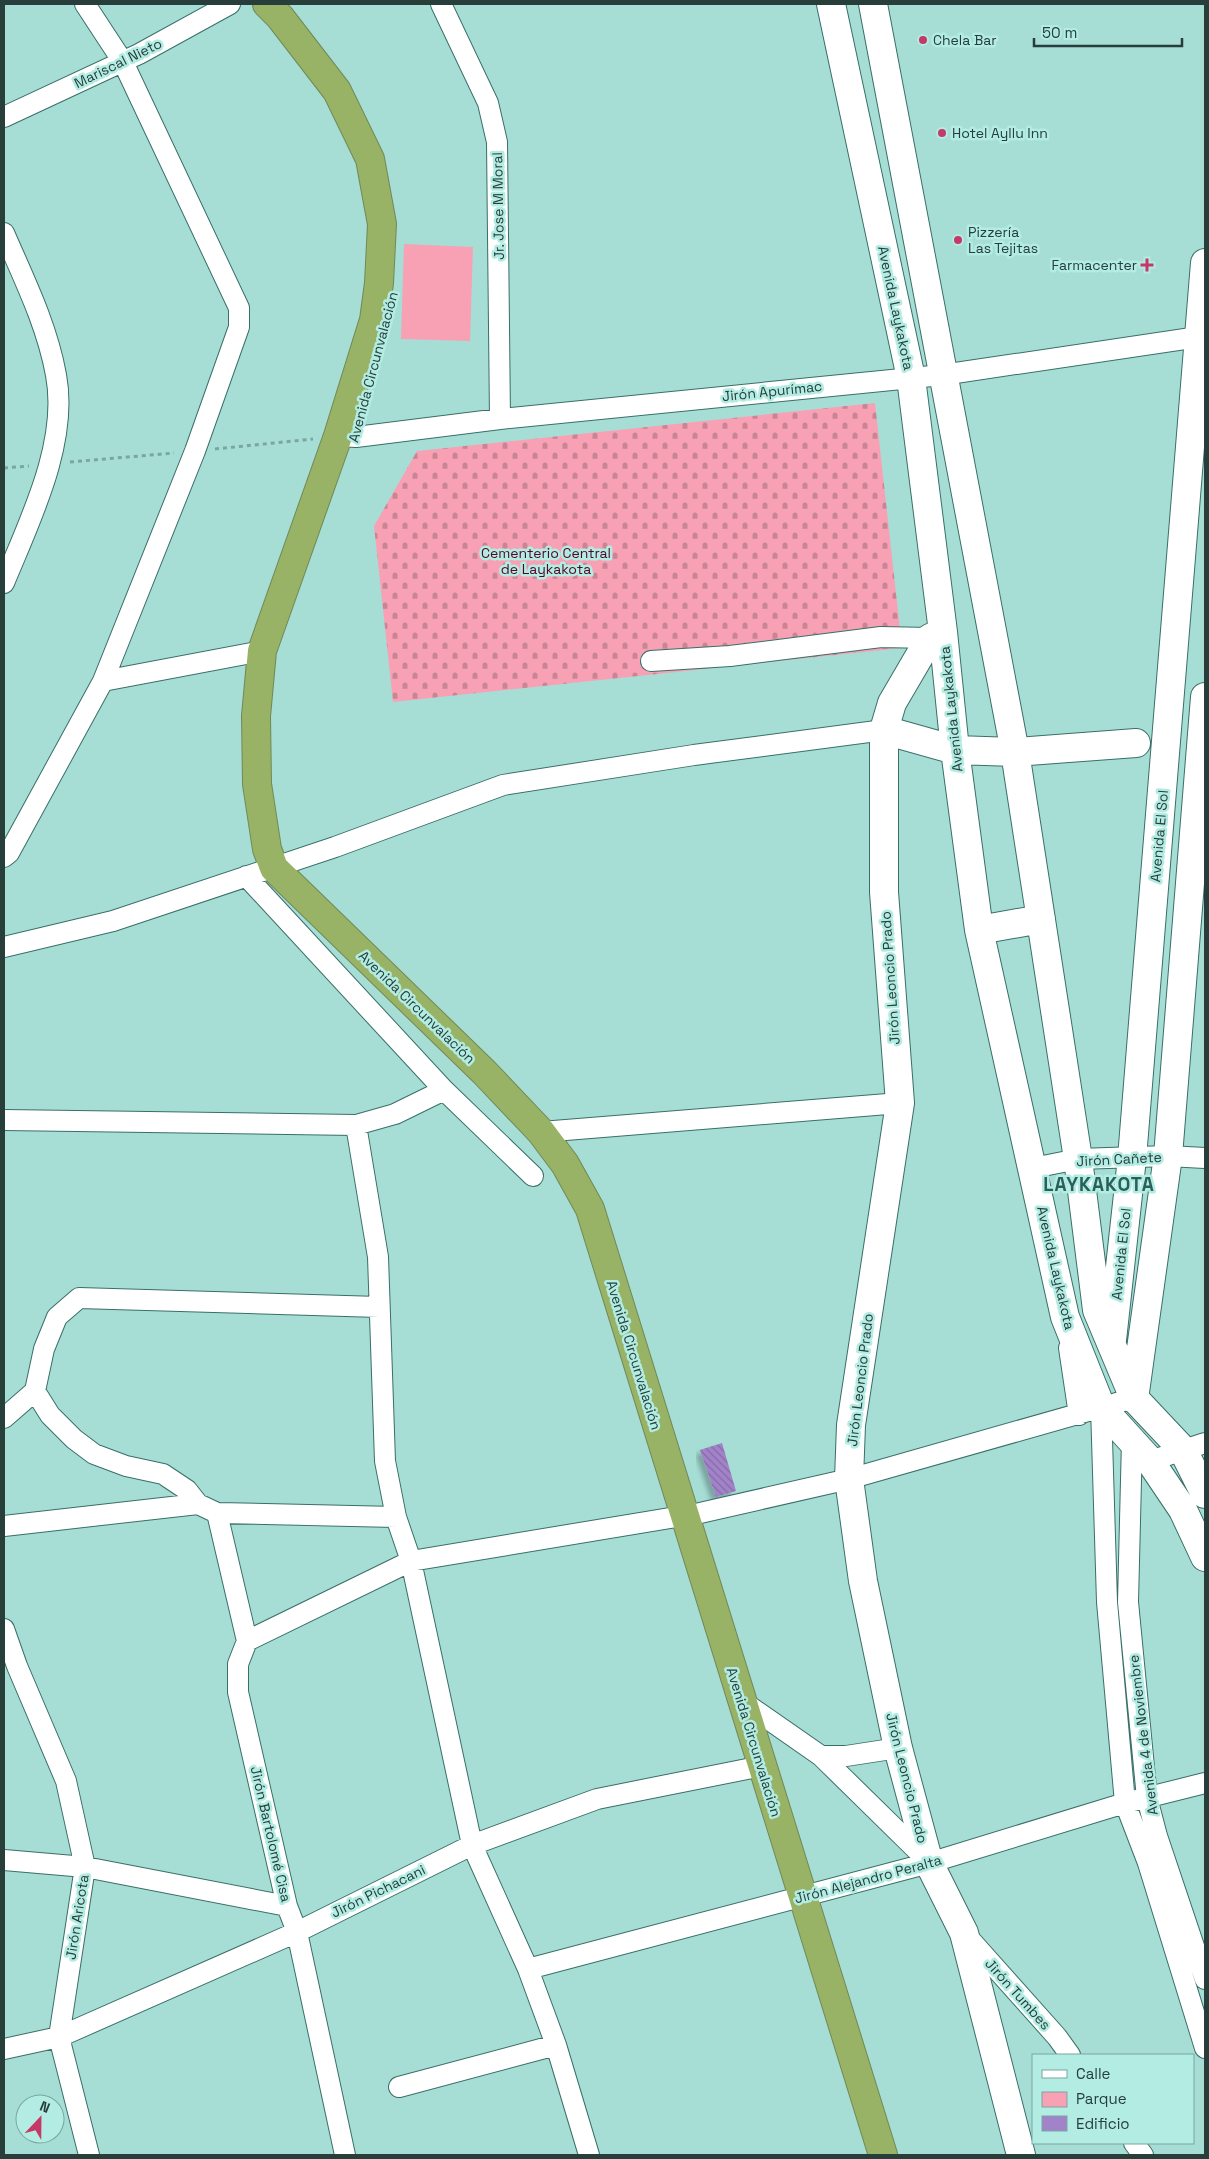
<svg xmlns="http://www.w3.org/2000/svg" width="1209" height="2159" font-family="'Space Grotesk',sans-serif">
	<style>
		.green { fill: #f8a1b5 }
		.cemetery { fill: url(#cemetery-stones) }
		.building { fill: url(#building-back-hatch); filter: url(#shadow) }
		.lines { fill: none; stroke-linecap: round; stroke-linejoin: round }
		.street-casing { stroke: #396f68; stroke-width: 22 }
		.secondary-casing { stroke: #396f68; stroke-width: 30 }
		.highway-casing { stroke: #708957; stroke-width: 30 }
		.path { stroke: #79a6a0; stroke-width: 3; stroke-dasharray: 4 4; stroke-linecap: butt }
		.street { stroke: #fff; stroke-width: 20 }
		.secondary { stroke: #fff; stroke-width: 28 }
		.highway { stroke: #98b266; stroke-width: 28 }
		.poi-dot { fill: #c63868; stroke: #b2ece3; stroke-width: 2 }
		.labels { text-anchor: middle; stroke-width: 5; stroke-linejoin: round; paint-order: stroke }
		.poi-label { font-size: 14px; fill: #273e3b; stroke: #b2ece3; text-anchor: start }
		.street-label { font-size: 14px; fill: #273e3b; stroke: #b2ece3 }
		.park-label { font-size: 14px; fill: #540625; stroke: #b2ece3 }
		.district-label { font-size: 19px; font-weight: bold; letter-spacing: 1px; fill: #29605a; stroke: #b2ece3 }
	</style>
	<defs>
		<pattern id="cemetery-stones" width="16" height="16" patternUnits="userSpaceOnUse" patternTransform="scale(1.25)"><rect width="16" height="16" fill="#f8a1b5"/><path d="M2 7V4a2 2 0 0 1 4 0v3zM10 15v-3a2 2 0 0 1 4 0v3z" fill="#c98594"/></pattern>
		<pattern id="building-back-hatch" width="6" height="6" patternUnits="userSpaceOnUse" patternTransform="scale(1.25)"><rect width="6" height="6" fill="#a282c8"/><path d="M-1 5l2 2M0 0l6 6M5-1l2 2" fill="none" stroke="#846ca4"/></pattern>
		<filter id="shadow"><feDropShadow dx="-4.5" dy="4.5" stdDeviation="2.5" flood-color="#0004"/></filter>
	</defs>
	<rect width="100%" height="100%" fill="#a6ded6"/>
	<path class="green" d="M404 244 473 247 470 341 401 339Z"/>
	<path class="cemetery" d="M875 403 902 648 393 702 374 526 417 451Z"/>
	<path class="building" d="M722 1443 736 1491 716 1497 700 1450Z"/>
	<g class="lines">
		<defs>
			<path id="street" d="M441 4 488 103 497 142 500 419
				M4 117 139 54 230 4
				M4 233C24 279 47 325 56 375 69 443 29 522 4 583
				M338 436 356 437 500 419 942 375 1205 336
				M651 661 730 656 881 637 930 638
				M103 681 262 651
				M4 857 9 853 103 681 195 451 239 327V308L123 62 85 4
				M246 876 444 1090 533 1176
				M4 947 113 921 335 847 503 785 694 755 884 730
				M4 1120 356 1125 395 1114 444 1090
				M356 1125 378 1257 385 1461 396 1517 411 1561 472 1845 528 1969 556 2045 589 2155
				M541 1132 900 1103
				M1033 1168 1078 1159 1168 1156 1205 1158
				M1069 1348 1079 1415
				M35 1391 50 1415 74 1439 94 1454 126 1466 163 1474 187 1490 198 1504
				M1101 1407 1107 1602 1125 1803 1148 1863 1205 2048
				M4 1418 35 1391 44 1349 57 1317 79 1298 379 1307
				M1132 1440 1128 1602 1147 1798 1157 1836 1205 1979
				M1150 1461 1205 1443
				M217 1513 247 1641 238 1664V1692L287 1906 297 1932 345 2155
				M4 1526 198 1504 217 1513 396 1517
				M4 1629 17 1666 66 1781 85 1867 59 2037 89 2155
				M247 1641 411 1561 700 1513 849 1479 1134 1398
				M742 1701 821 1756 929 1862
				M821 1756H846L898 1748
				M4 1860 85 1867 287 1906
				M966 1935 1057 2037 1070 2055
				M528 1969 929 1863 1125 1803 1205 1783
				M4 2049 59 2037 297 1932 472 1845 597 1799 762 1766
				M399 2087 556 2045
				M1134 2143 1143 2155"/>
			<path id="secondary" d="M831 4 911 378 943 632 955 750 979 930 1065 1317 1101 1407 1150 1461 1183 1510 1205 1557
				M873 4 1015 752 1078 1159 1097 1310 1134 1398 1183 1450 1205 1494
				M943 632 930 638 892 703 884 730V892L900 1103 851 1425 849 1479 863 1581 898 1748 929 1863 964 1933 1021 2155
				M884 730 955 750 1015 752 1136 743
				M979 930 1041 919
				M1112 1340 1132 1158 1205 263
				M1134 1399 1168 1156 1205 697"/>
			<path id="highway" d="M267 4 280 17 337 91 370 159 382 224 379 283 374 320 338 436 262 651 256 716 257 784 267 849 274 868 485 1073 541 1132 565 1164 590 1209C687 1525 783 1841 883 2155"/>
		</defs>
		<use href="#street" class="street-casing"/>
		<use href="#secondary" class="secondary-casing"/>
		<use href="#highway" class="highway-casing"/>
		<path class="path" d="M215 449 313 439
			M70 462 174 453
			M4 468 29 466"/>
		<use href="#street" class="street"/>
		<use href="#secondary" class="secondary"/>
		<use href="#highway" class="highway"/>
	</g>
	<g class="poi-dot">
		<circle cx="923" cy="40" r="5"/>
		<circle cx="942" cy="133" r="5"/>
		<circle cx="958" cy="240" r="5"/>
		<path d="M1144.5 257.5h5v5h5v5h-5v5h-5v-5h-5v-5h5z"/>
	</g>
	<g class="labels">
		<g class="poi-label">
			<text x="933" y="45">Chela Bar</text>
			<text x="952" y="138">Hotel Ayllu Inn</text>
			<text x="968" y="237">Pizzería<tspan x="968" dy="16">Las Tejitas</tspan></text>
			<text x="1137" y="270" text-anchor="end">Farmacenter</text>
		</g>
		<g class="street-label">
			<text transform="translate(118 63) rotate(-26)" y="5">Mariscal Nieto</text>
			<text transform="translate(498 206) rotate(-91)" y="5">Jr. Jose M Moral</text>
			<text transform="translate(896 308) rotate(78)" y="5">Avenida Laykakota</text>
			<text transform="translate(373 367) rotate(-75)" y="5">Avenida Circunvalación</text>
			<text transform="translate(772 391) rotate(-6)" y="5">Jirón Apurímac</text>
			<text transform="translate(951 709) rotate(-96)" y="5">Avenida Laykakota</text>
			<text transform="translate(1159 836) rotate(-85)" y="5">Avenida El Sol</text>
			<text transform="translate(890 978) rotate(-94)" y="5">Jirón Leoncio Prado</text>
			<text transform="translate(417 1007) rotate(44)" y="5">Avenida Circunvalación</text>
			<text transform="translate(1119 1159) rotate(-3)" y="5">Jirón Cañete</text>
			<text transform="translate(1121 1254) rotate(-84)" y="5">Avenida El Sol</text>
			<text transform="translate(1056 1268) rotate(77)" y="5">Avenida Laykakota</text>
			<text transform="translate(634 1355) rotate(73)" y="5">Avenida Circunvalación</text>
			<text transform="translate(860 1380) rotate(-83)" y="5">Jirón Leoncio Prado</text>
			<text transform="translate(1143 1735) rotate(-97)" y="5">Avenida 4 de Noviembre</text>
			<text transform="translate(754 1742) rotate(73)" y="5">Avenida Circunvalación</text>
			<text transform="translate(907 1778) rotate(76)" y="5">Jirón Leoncio Prado</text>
			<text transform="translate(271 1834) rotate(77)" y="5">Jirón Bartolomé Cisa</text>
			<text transform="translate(868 1879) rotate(-15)" y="5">Jirón Alejandro Peralta</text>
			<text transform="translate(378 1891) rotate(-26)" y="5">Jirón Pichacani</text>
			<text transform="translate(77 1917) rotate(-81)" y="5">Jirón Aricota</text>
			<text transform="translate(1018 1994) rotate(48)" y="5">Jirón Tumbes</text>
		</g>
		<g class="park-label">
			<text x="546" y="558">Cementerio Central<tspan x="546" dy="16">de Laykakota</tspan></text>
		</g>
		<g class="district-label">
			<text x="1099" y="1191">LAYKAKOTA</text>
		</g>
	</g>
	<rect width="1209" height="2159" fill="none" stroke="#273e3b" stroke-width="10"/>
	<rect x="1032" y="2054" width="162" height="90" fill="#b2ece3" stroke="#7aa6a0"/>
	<rect x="1042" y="2070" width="25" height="8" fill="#ffffff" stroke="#7aa6a0"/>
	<text x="1076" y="2079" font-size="15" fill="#273e3b">Calle</text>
	<rect x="1042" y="2092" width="25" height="15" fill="#f8a1b5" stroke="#7aa6a0"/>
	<text x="1076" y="2104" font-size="15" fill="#273e3b">Parque</text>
	<rect x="1042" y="2116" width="25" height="15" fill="#a282c8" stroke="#7aa6a0"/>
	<text x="1076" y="2129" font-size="15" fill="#273e3b">Edificio</text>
	<g transform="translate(40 2119) rotate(22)"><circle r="24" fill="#b2ece3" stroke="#7aa6a0"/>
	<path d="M0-4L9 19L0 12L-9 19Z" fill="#c63868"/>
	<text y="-8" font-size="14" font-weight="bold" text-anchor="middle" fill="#273e3b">N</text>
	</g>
	<path d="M1034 38v8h148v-8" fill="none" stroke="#273e3b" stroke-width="2.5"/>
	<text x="1042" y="38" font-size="15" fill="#273e3b" stroke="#b2ece3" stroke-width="4" paint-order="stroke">50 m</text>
</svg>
